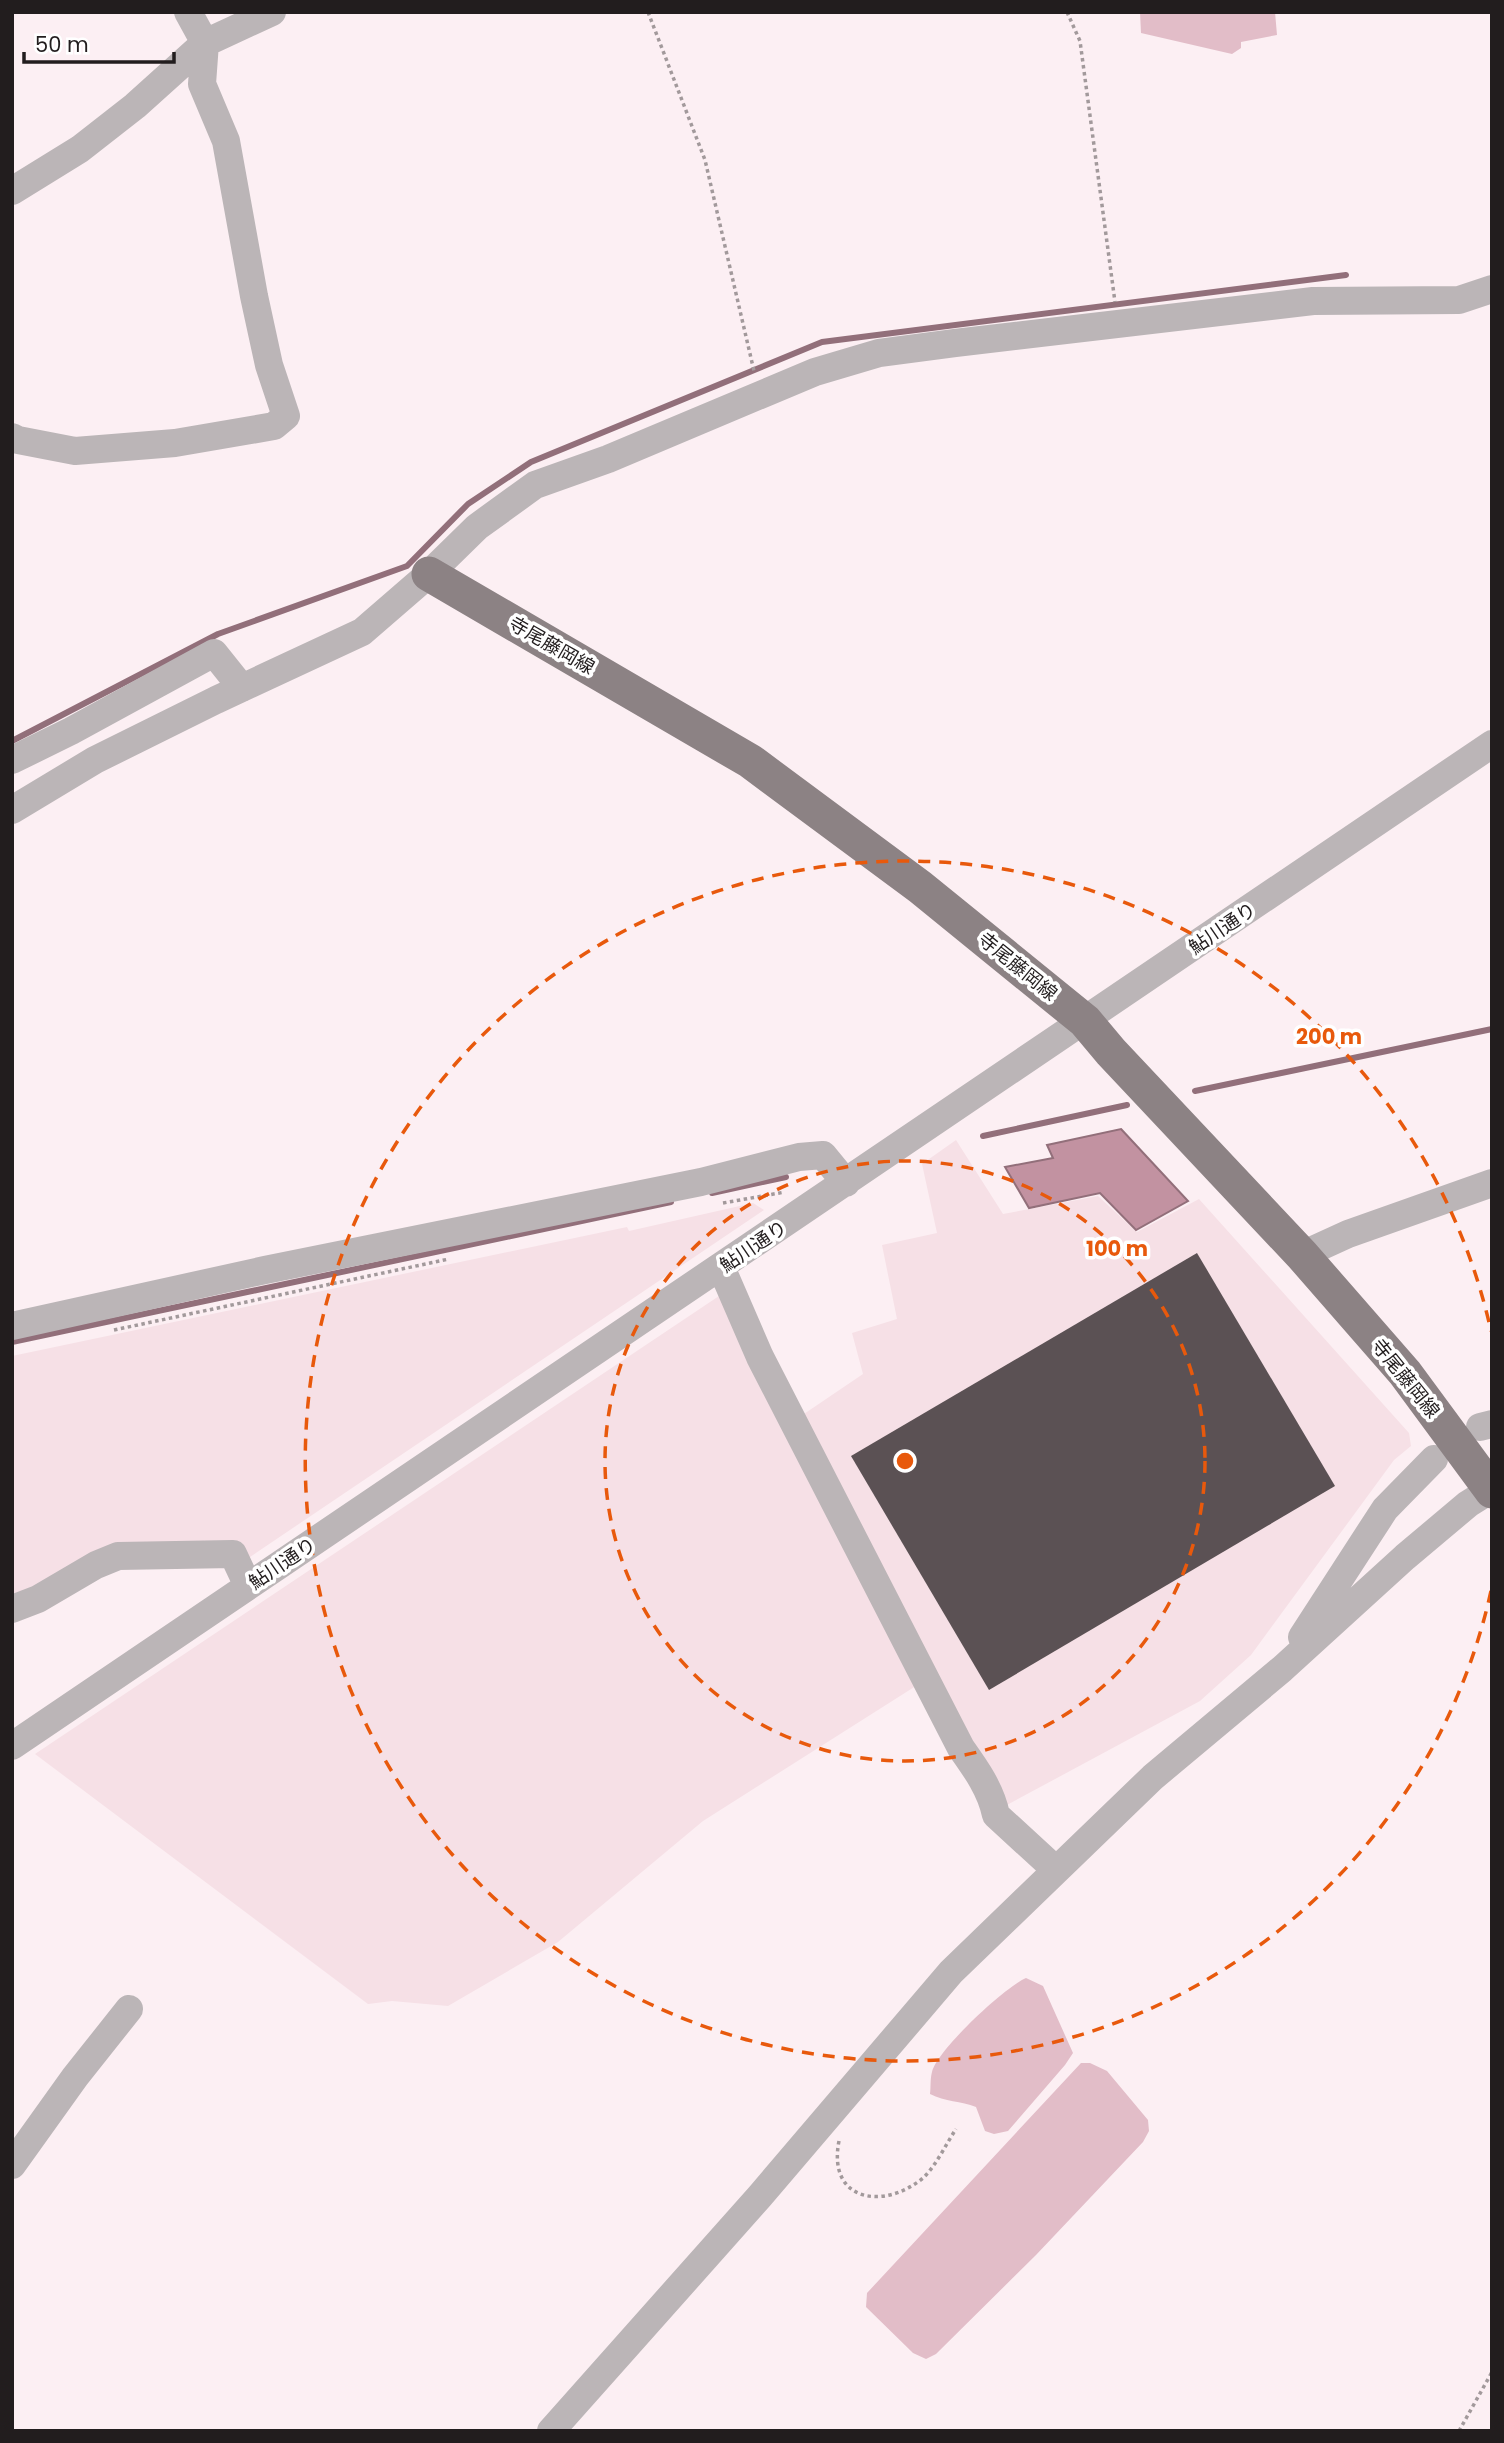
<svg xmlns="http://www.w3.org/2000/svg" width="1504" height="2443" font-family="Poppins,'Noto Sans JP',sans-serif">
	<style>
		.built { fill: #f6e0e6 }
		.green { fill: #e2bdc8 }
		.water { fill: #c292a1; stroke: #926f7a; stroke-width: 2 }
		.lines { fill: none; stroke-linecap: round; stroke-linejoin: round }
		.stream { stroke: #926f7a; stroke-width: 6 }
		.building { fill: #5b5154 }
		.path { stroke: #a2999b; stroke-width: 3.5; stroke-dasharray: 3.5 3.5; stroke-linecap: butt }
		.minor { stroke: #bbb5b7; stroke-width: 28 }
		.major { stroke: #8c8284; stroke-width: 35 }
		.ring { fill: none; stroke: #e8590c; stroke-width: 3.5; stroke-dasharray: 12 9 }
		.labels { text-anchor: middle; stroke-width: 7; stroke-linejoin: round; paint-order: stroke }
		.street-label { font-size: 19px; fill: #221d1e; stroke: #fff }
		.centre { fill: #e8590c; stroke: #fff; stroke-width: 3.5 }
		.ring-label { font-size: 21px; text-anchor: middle; font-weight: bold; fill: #e8590c; stroke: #fff; stroke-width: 7; stroke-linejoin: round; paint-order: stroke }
	</style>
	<rect width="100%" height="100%" fill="#fceff3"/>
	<path class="built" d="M956 1140 1003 1214 1098 1196 1137 1232 1199 1199 1409 1433 1411 1446 1394 1460 1251 1655 1200 1701 1005 1806 798 1418 863 1374 852 1333 897 1319 882 1245 937 1233 922 1164Z
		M753 1203 764 1210 244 1561 121 1550 12 1602V1356L627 1227 629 1231Z
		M719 1296 919 1684 703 1821 558 1942 448 2006 392 2001 368 2004 35 1754Z"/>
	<path class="green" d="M1140 12H1275L1277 35 1241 42V48L1232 54 1141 33Z
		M1026 1978 1043 1986 1073 2053 1065 2065 1008 2131 994 2134 985 2131 976 2107C961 2101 945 2102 930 2094 931 2087 930 2079 932 2072 937 2050 1005 1987 1026 1978Z
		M1081 2063H1090L1107 2071 1148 2120 1149 2131 1143 2142 1036 2255 936 2354 926 2359 913 2353 866 2307 867 2293Z"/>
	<path class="water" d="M1121 1129 1188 1201 1136 1230 1100 1193 1029 1208 1005 1167 1053 1158 1047 1145Z"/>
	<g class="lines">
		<path class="stream" d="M12 741 218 634 407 566 468 504 531 462 822 342 1346 275
			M1195 1091 1492 1029
			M983 1136 1127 1105
			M712 1193 786 1177
			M12 1342 671 1202"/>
	</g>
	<path class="building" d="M1197 1253 1335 1486 989 1690 851 1456Z"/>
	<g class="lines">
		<path class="path" d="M648 12 705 160 754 371
			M1067 12 1080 41 1115 302
			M723 1203 785 1192
			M114 1330 449 1259
			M839 2141C827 2201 883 2211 923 2178 936 2166 946 2144 956 2129
			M1459 2431 1492 2372"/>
		<path class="minor" d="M12 191 80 149 135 106 205 43 272 12
			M12 437 18 440 75 451 175 443 274 426 286 416 269 365 254 296 226 141 202 84 205 43 188 12
			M12 760 71 731 214 653 242 688
			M12 810 95 760 216 700 362 632 429 574 477 527 535 485 608 459 815 372 879 353 955 343 1313 301 1459 300 1492 289
			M1302 1255 1348 1234 1492 1183
			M721 1267 760 1357 961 1748C976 1769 991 1790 996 1815L1056 1870
			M12 1326 265 1270 701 1182 799 1157 823 1155 846 1183
			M1480 1427 1492 1424
			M12 1609 38 1599 96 1565 118 1556 233 1554 248 1586
			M1302 1637 1385 1509 1434 1459
			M12 1746 1492 744
			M12 2165 75 2077 129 2009
			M551 2431 760 2196 951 1972 1153 1777 1282 1669 1405 1557 1468 1504 1492 1489"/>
		<path class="major" d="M429 574 750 761 920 887 1085 1021 1111 1052 1302 1255 1405 1373 1492 1491"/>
	</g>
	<g class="ring">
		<circle cx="905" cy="1461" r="300"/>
		<path d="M1491 1591A600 600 0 1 1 1491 1331"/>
	</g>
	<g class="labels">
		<g class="street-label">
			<text transform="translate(552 645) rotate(30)" y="7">寺尾藤岡線</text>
			<text transform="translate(1222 928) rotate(-34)" y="7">鮎川通り</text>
			<text transform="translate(1018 966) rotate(39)" y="7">寺尾藤岡線</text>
			<text transform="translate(753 1246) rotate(-34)" y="7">鮎川通り</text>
			<text transform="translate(1406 1378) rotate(51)" y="7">寺尾藤岡線</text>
			<text transform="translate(282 1563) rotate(-34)" y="7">鮎川通り</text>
		</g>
	</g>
	<circle cx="905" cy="1461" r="10" class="centre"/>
	<g class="ring-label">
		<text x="1329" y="1044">200 m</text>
		<text x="1117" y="1256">100 m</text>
	</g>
	<rect width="1504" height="2443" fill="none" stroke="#221d1e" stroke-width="28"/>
	<path d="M24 52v10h150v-10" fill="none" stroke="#221d1e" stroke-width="3.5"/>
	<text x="35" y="52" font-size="21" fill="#221d1e" stroke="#ffffff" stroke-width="5" paint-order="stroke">50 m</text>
</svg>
